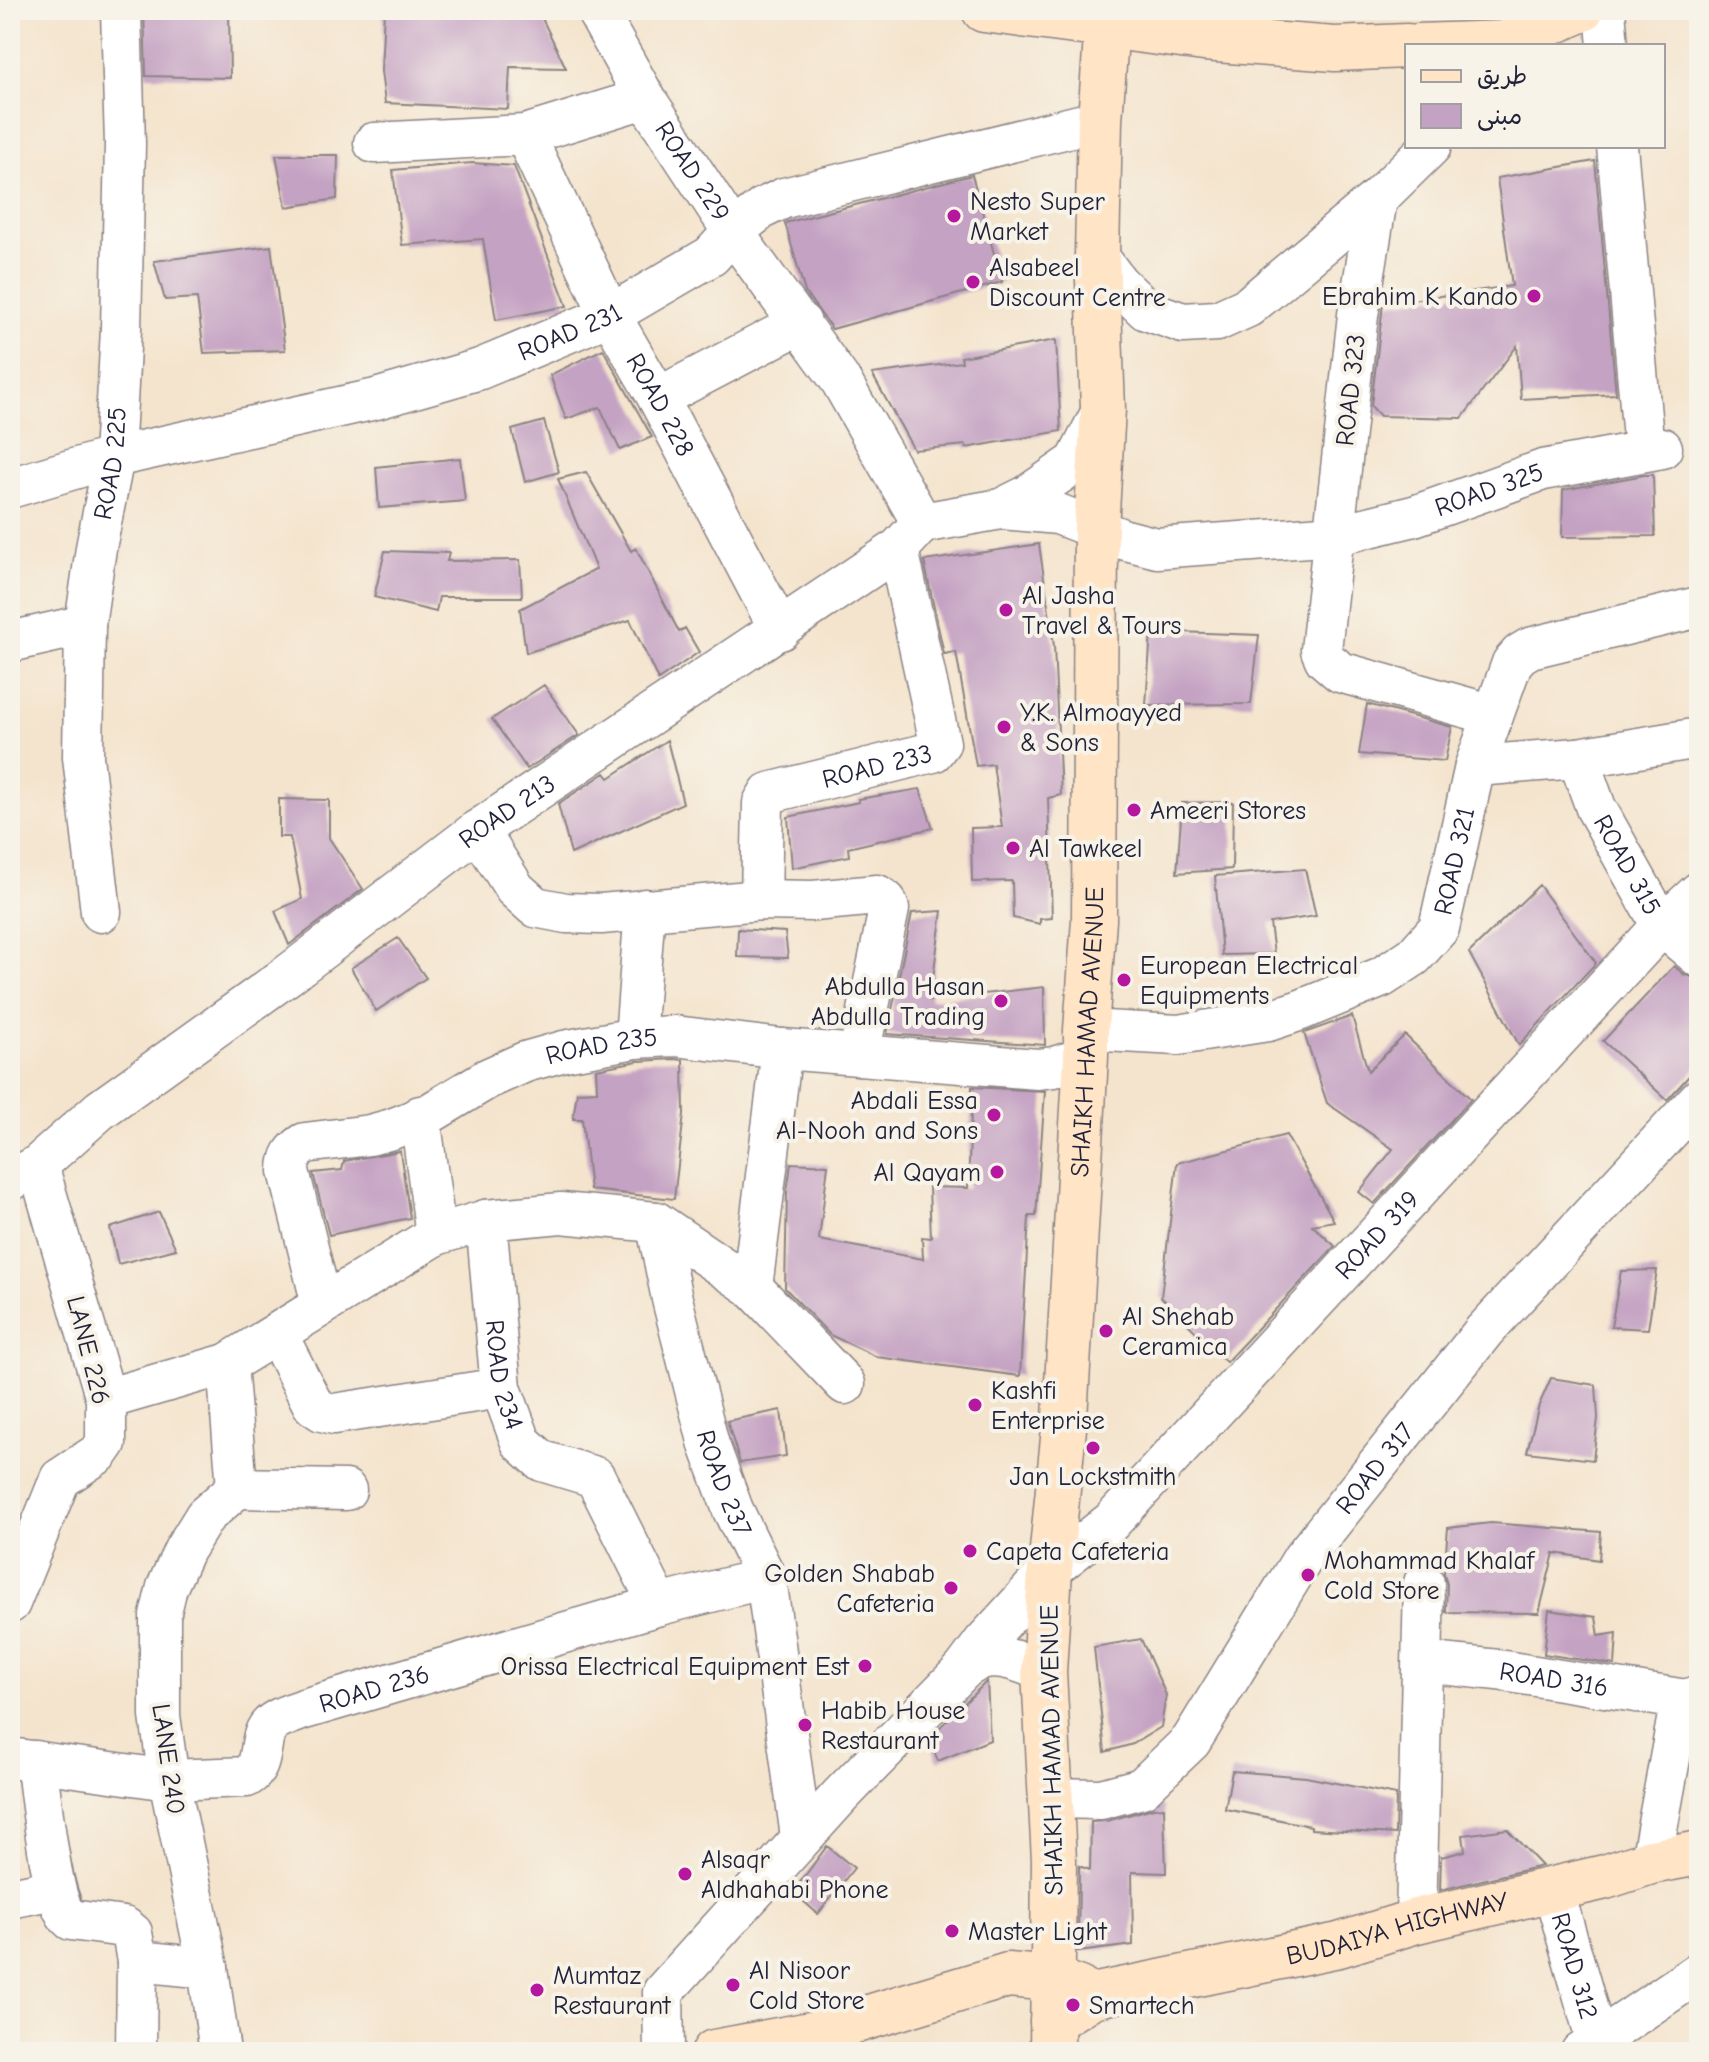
<svg xmlns="http://www.w3.org/2000/svg" width="1709" height="2062" font-family="'Comic Neue','Playpen Sans Arabic',sans-serif">
	<style>
		.building { fill: #c4a2c3 }
		.lines { fill: none; stroke-linecap: round; stroke-linejoin: round }
		.street-casing { stroke: #8b8384; stroke-width: 43 }
		.secondary-casing { stroke: #8b8384; stroke-width: 47 }
		.street { stroke: #fff; stroke-width: 40 }
		.secondary { stroke: #ffe4c6; stroke-width: 44 }
		.poi-dot { fill: #b5179e; stroke: #f7f3e8; stroke-width: 3 }
		.labels { text-anchor: middle; stroke-width: 8; stroke-linejoin: round; paint-order: stroke }
		.street-label { font-size: 26px; fill: #22223b; stroke: #f7f3e8 }
		.poi-label { font-size: 26px; fill: #22223b; stroke: #f7f3e8; text-anchor: start }
	</style>
	<rect width="100%" height="100%" fill="#f7f3e8"/>
	<filter id="ink" filterUnits="userSpaceOnUse"><feTurbulence type="fractalNoise" baseFrequency=".0125" numOctaves="2"/><feDisplacementMap in="SourceGraphic" scale="16" xChannelSelector="R" yChannelSelector="G"/><feConvolveMatrix kernelMatrix="1 2 1 2 8 2 1 2 1" color-interpolation-filters="sRGB"/></filter>
	<filter id="wash" filterUnits="userSpaceOnUse"><feTurbulence type="fractalNoise" baseFrequency=".006" numOctaves="4" result="noise"/><feDisplacementMap in="SourceGraphic" scale="32" xChannelSelector="R" yChannelSelector="G"/><feGaussianBlur stdDeviation="1.8" result="paint"/><feColorMatrix in="noise" values="0 0 0 0 0 0 0 0 0 0 0 0 0 0 0 0 0 1.4 0 .05"/><feComposite in="paint" operator="in"/></filter>
	<g filter="url(#wash)">
		<rect width="100%" height="100%" fill="#f4e4cd"/>
		<g id="blocks">
			<path class="building" d="M144 10H229L230 78 146 76Z
				M384 10H538L566 68 510 67 508 109 385 103 381 71Z
				M276 155H338L337 199 286 207Z
				M1595 161 1616 394 1521 399 1517 346 1462 418 1380 416 1371 406 1383 304 1512 286 1497 178Z
				M472 163 514 166 567 306 496 320 483 239 402 245 393 170Z
				M972 175 1002 282 832 329 805 292 785 223Z
				M271 246 285 350 204 353 197 298 165 300 154 261Z
				M1056 340 1061 431 966 448V445L914 450 872 374 962 362 961 357Z
				M603 349 652 437 620 450 600 407 566 419 550 375Z
				M544 421 559 472 525 482 512 430Z
				M460 458 465 501 379 508 376 467Z
				M586 472 631 551 636 548 679 632 685 628 699 652 658 680 630 620 526 653 520 609 596 569 558 479Z
				M1644 475H1653L1655 536 1562 537 1563 490Z
				M1039 544 1054 646 1061 795 1048 798 1052 918 1040 919V924L1013 918 1012 881 972 882 971 828 1002 827 993 764 976 766 956 652 944 654 924 561Z
				M385 551 449 553 447 561 520 560 522 597H439L436 612 374 597Z
				M1151 631 1259 635 1251 704 1146 705Z
				M544 685 579 735 527 769 492 719Z
				M1367 704 1452 727 1445 761 1359 754Z
				M667 740 683 803 571 854 558 804 605 773 609 778Z
				M920 789 933 828 848 848 849 856 792 868 788 817 859 802 858 799Z
				M279 799 329 800V838L363 889 289 945 275 911 302 899 290 837H279Z
				M1233 802 1232 869 1177 873 1182 803Z
				M1305 869 1316 916 1270 923 1274 954 1222 955 1215 876Z
				M1539 885 1596 963 1519 1045 1469 953Z
				M942 911 930 1000 1044 987 1045 1045 887 1034 912 913Z
				M738 929 785 932 788 958 737 957Z
				M398 938 426 978 376 1011 351 968Z
				M1674 966 1685 975 1699 979V1065L1667 1100 1603 1041Z
				M1352 1016 1368 1071 1405 1035 1471 1099 1374 1204 1359 1192 1393 1149 1327 1103 1304 1033Z
				M674 1059 683 1060 684 1114 674 1199 590 1190 582 1119H573L577 1092 597 1091 596 1069 638 1061Z
				M972 1087 1045 1091 1036 1216H1029L1020 1376 877 1357 830 1335 785 1288 787 1192 791 1163 828 1165 819 1240 923 1259 922 1237 931 1238 929 1187 968 1188Z
				M1286 1135 1334 1221 1312 1225 1335 1246 1226 1362 1161 1297 1177 1163Z
				M400 1151 410 1218 329 1235 313 1173 342 1170 344 1161Z
				M159 1212 176 1249 118 1264 110 1228Z
				M1657 1270 1648 1329 1611 1327 1621 1271Z
				M1551 1378 1596 1385 1598 1418 1593 1460 1527 1452 1539 1405Z
				M781 1410 786 1456 740 1463 727 1421Z
				M1491 1523 1601 1532 1599 1560 1554 1553 1539 1613 1446 1612 1447 1584 1444 1573 1448 1528Z
				M1549 1610 1596 1617 1599 1636 1617 1633 1615 1665 1544 1654Z
				M1141 1639 1166 1695 1161 1727 1133 1744 1105 1752 1094 1647Z
				M987 1681 990 1740 938 1761 929 1738Z
				M1232 1771 1306 1777 1396 1795 1395 1834 1311 1829V1826L1225 1809Z
				M1164 1807 1166 1873 1132 1872 1133 1945 1078 1952 1079 1866 1090 1870 1091 1822 1107 1821 1153 1808Z
				M1507 1829 1542 1866 1440 1890 1441 1857 1465 1851 1463 1835Z
				M827 1846 854 1868 818 1914 793 1892Z"/>
		</g>
	</g>
	<g filter="url(#ink)">
		<use href="#blocks" fill-opacity="0" stroke="#8b8384" stroke-width="2"/>
		<g class="lines">
			<defs>
				<g id="street">
					<path id="s1" d="M596 10 645 98 733 232 841 381 922 523"/>
					<path d="M1605 10 1608 46"/>
					<path id="s2" d="M525 135 610 315 658 398 780 630"/>
					<path d="M374 143 525 135 645 98"/>
					<path d="M1617 146 1644 450"/>
					<path d="M1377 199 1358 315 1321 650 1325 659 1340 672 1493 715"/>
					<path d="M1097 255 1118 283 1146 310 1183 323 1217 321 1248 307 1377 199 1431 146"/>
					<path d="M658 398 801 323"/>
					<path id="s3" d="M10 488 114 457 376 399 480 369 610 315 711 256 733 232 763 208 784 198 1100 120"/>
					<path d="M1001 509 1027 496 1076 462 1103 409"/>
					<path d="M10 642 85 625"/>
					<path id="s4" d="M1578 758 1596 808 1662 926 1699 957"/>
					<path d="M1475 766 1578 758 1699 738"/>
					<path d="M478 830 515 889 535 907 566 913 601 914 761 900 813 901 877 895 886 901 889 909 859 1055"/>
					<path id="s5" d="M761 900 763 803 769 793 933 752 940 743 898 549"/>
					<path id="s6" d="M101 912 83 757 85 625 96 548 114 457 121 329 125 144 121 10"/>
					<path id="s7" d="M1086 1030 1178 1035 1268 1021 1301 1010 1382 977 1414 956 1439 928 1475 766 1512 663 1520 654 1530 648 1699 607"/>
					<path d="M635 1038 645 909"/>
					<path d="M420 1116 436 1235"/>
					<path id="s8" d="M10 1181 38 1165 100 1110 288 975 478 830 898 549 922 523 1001 509 1058 514 1122 539 1157 548 1336 535 1414 516 1543 470 1662 448"/>
					<path id="s9" d="M486 1220 501 1388 521 1442 542 1461 595 1477 659 1605"/>
					<path id="s10" d="M656 1222 672 1299 709 1445 733 1510 766 1578 801 1837"/>
					<path d="M752 1287 782 1049"/>
					<path id="s11" d="M322 1305 289 1171C289 1157 294 1150 305 1143L370 1135 392 1129 429 1114 487 1079 525 1062 564 1051 635 1038 675 1036 782 1049 1038 1069 1054 1067 1086 1057"/>
					<path d="M277 1334 313 1405 322 1411 334 1414 501 1388"/>
					<path d="M106 1399 227 1364 436 1235 486 1220 561 1213 656 1222 752 1287 845 1384"/>
					<path d="M237 1488 346 1490"/>
					<path d="M10 1603 60 1479 99 1453 106 1443V1399L38 1165"/>
					<path id="s12" d="M1423 1662 1498 1670 1686 1700"/>
					<path d="M964 1669C969 1666 975 1661 981 1659 1001 1653 1026 1664 1044 1672"/>
					<path id="s13" d="M10 1758 169 1780 247 1777C266 1766 257 1741 269 1726 277 1717 294 1713 304 1709L659 1605 766 1578"/>
					<path d="M36 1761C41 1792 50 1905 71 1920L124 1927 132 1933 137 1961 208 1968"/>
					<path id="s14" d="M1049 1798 1101 1799 1142 1788 1191 1741 1303 1558 1484 1331 1699 1099"/>
					<path d="M1651 1862 1678 1715 1686 1700 1699 1695"/>
					<path id="s15" d="M1553 1889 1597 2042"/>
					<path d="M10 1898 55 1889"/>
					<path d="M1416 1921 1424 1583"/>
					<path d="M136 2052 137 1961"/>
					<path d="M220 2052 208 1968 169 1780 160 1716V1616L167 1587 184 1550 205 1516 237 1488 227 1364"/>
					<path id="s16" d="M664 2052 663 1992 841 1795 964 1669 984 1642 1050 1570 1111 1522 1662 926 1699 892"/>
					<path d="M1581 2052 1699 1972"/>
				</g>
				<g id="secondary">
					<path d="M984 10 1204 39 1335 49 1407 46"/>
					<path d="M1418 46 1504 43 1581 10"/>
					<path id="s17" d="M1052 2021 1092 1996 1339 1945 1416 1921 1605 1877 1651 1862 1699 1853"/>
					<path d="M714 2052 816 2033 1008 1975 1052 1979 1079 1989"/>
					<path id="s18" d="M1052 2052 1054 1860 1044 1672 1050 1570 1065 1418 1086 1057V1030L1094 920 1096 529 1103 409 1097 255 1100 120 1108 10"/>
				</g>
			</defs>
			<use href="#street" class="street-casing"/>
			<use href="#secondary" class="secondary-casing"/>
			<use href="#street" class="street"/>
			<use href="#secondary" class="secondary"/>
		</g>
	</g>
	<g class="poi-dot">
		<circle cx="954" cy="216" r="8"/>
		<circle cx="973" cy="282" r="8"/>
		<circle cx="1534" cy="296" r="8"/>
		<circle cx="1006" cy="610" r="8"/>
		<circle cx="1004" cy="727" r="8"/>
		<circle cx="1134" cy="810" r="8"/>
		<circle cx="1013" cy="848" r="8"/>
		<circle cx="1124" cy="980" r="8"/>
		<circle cx="1001" cy="1001" r="8"/>
		<circle cx="994" cy="1115" r="8"/>
		<circle cx="997" cy="1172" r="8"/>
		<circle cx="1106" cy="1331" r="8"/>
		<circle cx="975" cy="1405" r="8"/>
		<circle cx="1093" cy="1448" r="8"/>
		<circle cx="970" cy="1551" r="8"/>
		<circle cx="1308" cy="1575" r="8"/>
		<circle cx="951" cy="1588" r="8"/>
		<circle cx="865" cy="1666" r="8"/>
		<circle cx="805" cy="1725" r="8"/>
		<circle cx="685" cy="1874" r="8"/>
		<circle cx="952" cy="1931" r="8"/>
		<circle cx="733" cy="1985" r="8"/>
		<circle cx="537" cy="1990" r="8"/>
		<circle cx="1073" cy="2005" r="8"/>
	</g>
	<g class="labels">
		<g class="street-label">
			<text dy="9" stroke="none"><textPath href="#s1" startOffset="188">ROAD 229</textPath></text>
			<text dy="9" stroke="none"><textPath href="#s3" startOffset="582">ROAD 231</textPath></text>
			<text transform="translate(1350 390) rotate(-84)" y="9">ROAD 323</text>
			<text dy="9" stroke="none"><textPath href="#s2" startOffset="302">ROAD 228</textPath></text>
			<text dy="9" stroke="none"><textPath href="#s6" startOffset="452">ROAD 225</textPath></text>
			<text dy="9" stroke="none"><textPath href="#s8" startOffset="1708">ROAD 325</textPath></text>
			<text dy="9" stroke="none"><textPath href="#s5" startOffset="220">ROAD 233</textPath></text>
			<text dy="9" stroke="none"><textPath href="#s8" startOffset="620">ROAD 213</textPath></text>
			<text dy="9" stroke="none"><textPath href="#s7" startOffset="450">ROAD 321</textPath></text>
			<text dy="9" stroke="none"><textPath href="#s4" startOffset="118">ROAD 315</textPath></text>
			<text dy="9" stroke="none"><textPath href="#s18" startOffset="1022">SHAIKH HAMAD AVENUE</textPath></text>
			<text dy="9" stroke="none"><textPath href="#s11" startOffset="488">ROAD 235</textPath></text>
			<text dy="9" stroke="none"><textPath href="#s16" startOffset="1102">ROAD 319</textPath></text>
			<text transform="translate(89 1350) rotate(76)" y="9">LANE 226</text>
			<text dy="9" stroke="none"><textPath href="#s9" startOffset="156">ROAD 234</textPath></text>
			<text dy="9" stroke="none"><textPath href="#s14" startOffset="492">ROAD 317</textPath></text>
			<text dy="9" stroke="none"><textPath href="#s10" startOffset="270">ROAD 237</textPath></text>
			<text dy="9" stroke="none"><textPath href="#s12" startOffset="132">ROAD 316</textPath></text>
			<text dy="9" stroke="none"><textPath href="#s13" startOffset="408">ROAD 236</textPath></text>
			<text transform="translate(1051 1750) rotate(-91)" y="9">SHAIKH HAMAD AVENUE</text>
			<text transform="translate(169 1759) rotate(82)" y="9">LANE 240</text>
			<text dy="9" stroke="none"><textPath href="#s17" startOffset="360">BUDAIYA HIGHWAY</textPath></text>
			<text dy="9" stroke="none"><textPath href="#s15" startOffset="80">ROAD 312</textPath></text>
		</g>
		<g class="poi-label">
			<text x="970" y="210">Nesto Super<tspan x="970" dy="30">Market</tspan></text>
			<text x="989" y="276">Alsabeel<tspan x="989" dy="30">Discount Centre</tspan></text>
			<text x="1518" y="305" text-anchor="end">Ebrahim K Kando</text>
			<text x="1022" y="604">Al Jasha<tspan x="1022" dy="30">Travel &amp; Tours</tspan></text>
			<text x="1020" y="721">Y.K. Almoayyed<tspan x="1020" dy="30">&amp; Sons</tspan></text>
			<text x="1150" y="819">Ameeri Stores</text>
			<text x="1029" y="857">Al Tawkeel</text>
			<text x="1140" y="974">European Electrical<tspan x="1140" dy="30">Equipments</tspan></text>
			<text x="985" y="995" text-anchor="end">Abdulla Hasan<tspan x="985" dy="30">Abdulla Trading</tspan></text>
			<text x="978" y="1109" text-anchor="end">Abdali Essa<tspan x="978" dy="30">Al-Nooh and Sons</tspan></text>
			<text x="981" y="1181" text-anchor="end">Al Qayam</text>
			<text x="1122" y="1325">Al Shehab<tspan x="1122" dy="30">Ceramica</tspan></text>
			<text x="991" y="1399">Kashfi<tspan x="991" dy="30">Enterprise</tspan></text>
			<text x="1093" y="1485" text-anchor="middle">Jan Lockstmith</text>
			<text x="986" y="1560">Capeta Cafeteria</text>
			<text x="1324" y="1569">Mohammad Khalaf<tspan x="1324" dy="30">Cold Store</tspan></text>
			<text x="935" y="1582" text-anchor="end">Golden Shabab<tspan x="935" dy="30">Cafeteria</tspan></text>
			<text x="849" y="1675" text-anchor="end">Orissa Electrical Equipment Est</text>
			<text x="821" y="1719">Habib House<tspan x="821" dy="30">Restaurant</tspan></text>
			<text x="701" y="1868">Alsaqr<tspan x="701" dy="30">Aldhahabi Phone</tspan></text>
			<text x="968" y="1940">Master Light</text>
			<text x="749" y="1979">Al Nisoor<tspan x="749" dy="30">Cold Store</tspan></text>
			<text x="553" y="1984">Mumtaz<tspan x="553" dy="30">Restaurant</tspan></text>
			<text x="1089" y="2014">Smartech</text>
		</g>
	</g>
	<rect width="1709" height="2062" fill="none" stroke="#f7f3e8" stroke-width="40"/>
	<rect x="1405" y="44" width="260" height="104" fill="#f7f3e8" stroke="#a29fa3" stroke-width="2"/>
	<rect x="1421" y="70" width="40" height="12" fill="#ffe4c6" stroke="#a29fa3" stroke-width="2"/>
	<text x="1477" y="84" font-size="24" fill="#22223b">طريق</text>
	<rect x="1421" y="104" width="40" height="24" fill="#c4a2c3" stroke="#a29fa3" stroke-width="2"/>
	<text x="1477" y="124" font-size="24" fill="#22223b">مبنى</text>
</svg>
